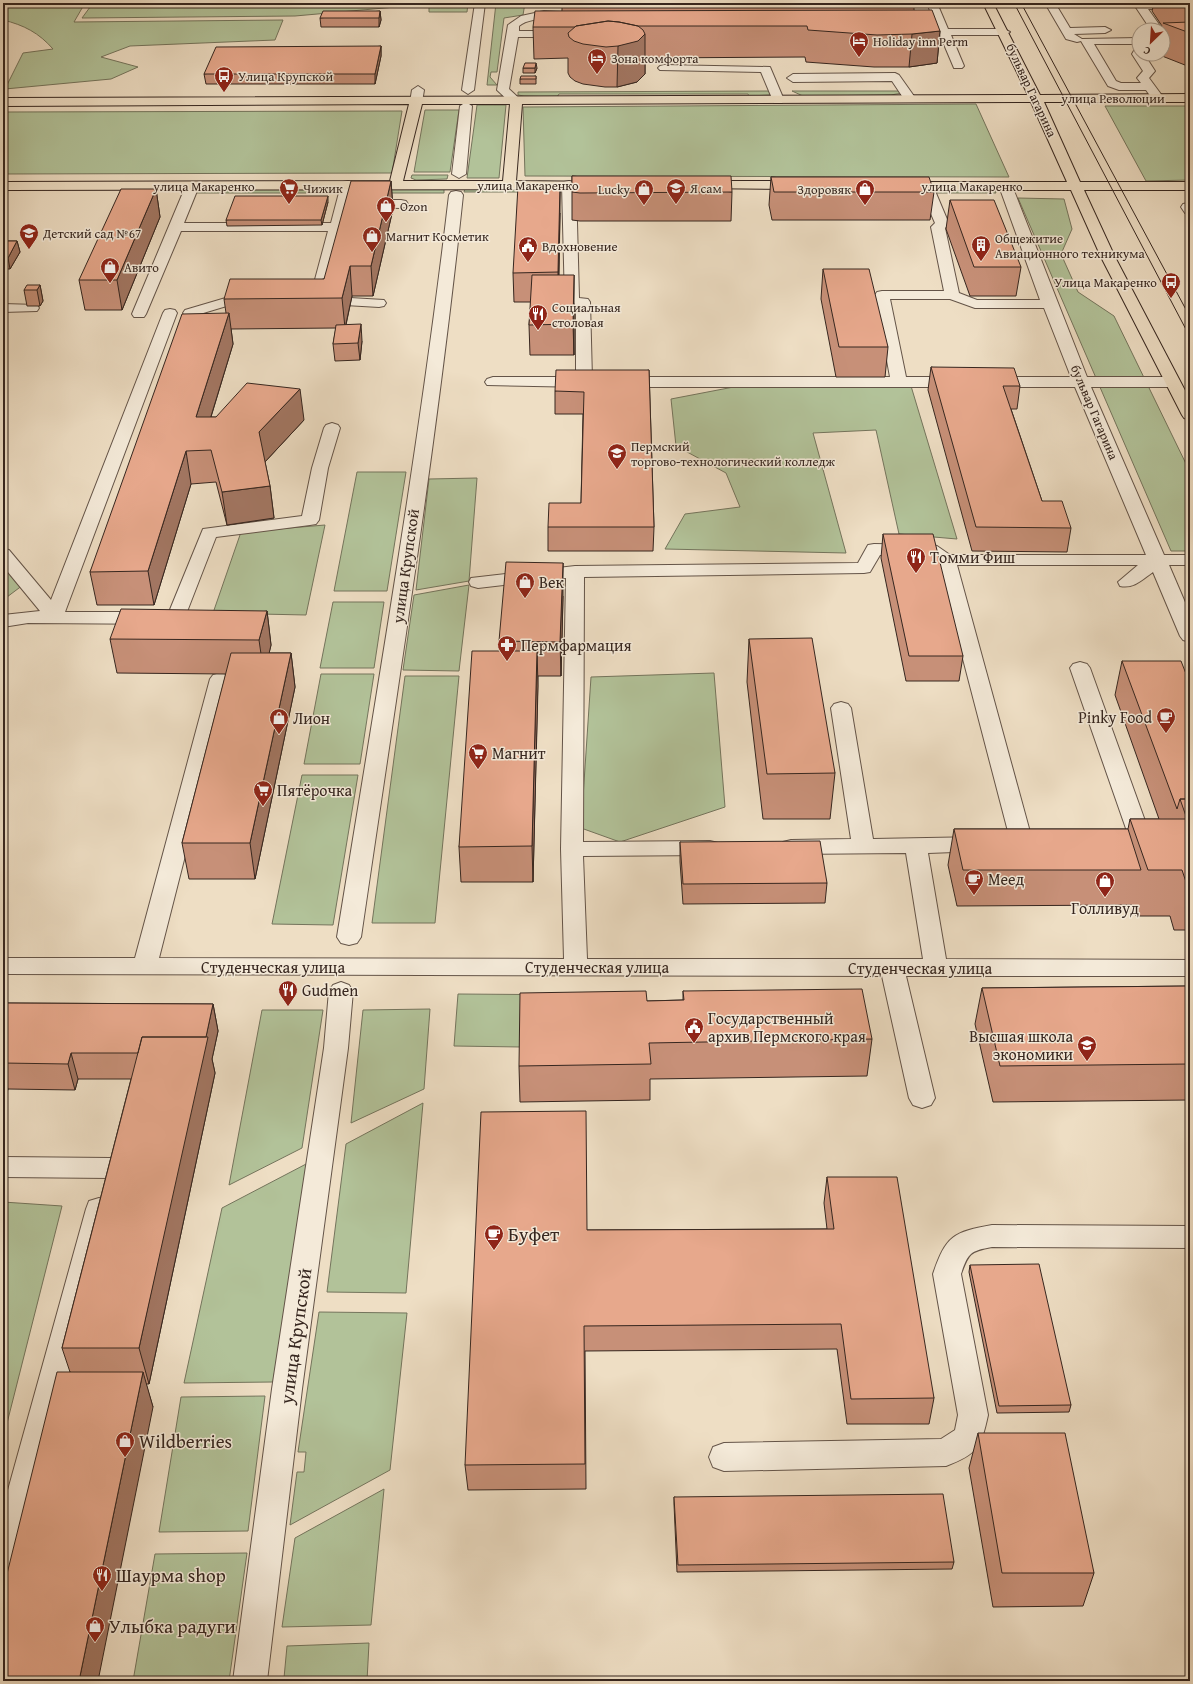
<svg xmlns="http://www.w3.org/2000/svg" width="1193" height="1684" font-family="'Gentium Book Plus',serif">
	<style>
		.green { fill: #b2c299; stroke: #74745c }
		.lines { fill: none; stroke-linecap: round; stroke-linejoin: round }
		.minor-casing { stroke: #645448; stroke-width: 2 }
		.major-casing { stroke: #36261f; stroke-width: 2 }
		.minor { fill: #f4ead9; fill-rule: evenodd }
		.major { fill: #eedec4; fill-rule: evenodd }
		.tram { stroke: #36261f; stroke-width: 1 }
		.wall { fill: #c79078; stroke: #36261f }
		.shaded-wall { fill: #a27662; stroke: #36261f }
		.building { fill: #e7a88c; stroke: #36261f }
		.labels { text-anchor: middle; stroke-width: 3; stroke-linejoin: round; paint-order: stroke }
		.far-poi-label { font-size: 13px; fill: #36261f; stroke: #f4ead9; text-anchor: start }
		.far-street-label { font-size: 13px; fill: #36261f; stroke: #f4ead9 }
		.poi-label { font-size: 16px; fill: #36261f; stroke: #f4ead9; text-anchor: start }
		.street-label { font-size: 16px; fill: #36261f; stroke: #f4ead9 }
		.near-poi-label { font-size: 19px; fill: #36261f; stroke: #f4ead9; text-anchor: start }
		.near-street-label { font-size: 19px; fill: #36261f; stroke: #f4ead9 }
	</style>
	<rect width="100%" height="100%" fill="#eedec4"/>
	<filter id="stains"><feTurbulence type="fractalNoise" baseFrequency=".005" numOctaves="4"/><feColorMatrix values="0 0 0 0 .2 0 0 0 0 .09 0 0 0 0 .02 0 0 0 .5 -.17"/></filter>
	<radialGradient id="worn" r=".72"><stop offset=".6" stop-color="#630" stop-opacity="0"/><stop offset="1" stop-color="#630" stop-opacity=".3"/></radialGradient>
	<path class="green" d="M3 3H85L74 22 283 20 275 40 130 46 101 57 138 67 111 79 5 89 23 53 53 49C39 33 24 25 3 20Z
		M93 3H468L467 12H429V4L295 16 82 18Z
		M496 3H525L523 15 504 18 497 72H491L490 77 497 85H487Z
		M772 91 770 95 749 96 748 94H559L557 97 524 96 518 95V92Z
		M792 91H902V93L891 95 803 96Z
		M976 104 1009 177 525 176 523 107Z
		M477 105H506L499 178H467Z
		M1105 106H1190V180L1146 181Z
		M425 110H459L450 172H414Z
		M402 111 392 173 3 174V112Z
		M412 175H448L447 179 416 180 411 178Z
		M465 188 558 189 561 192H464Z
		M199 189H331L341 191V193H195L196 190Z
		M370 189H444V193H360Z
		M937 189H994L996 193H937Z
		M1018 198 1064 199 1072 229 1061 254 1078 292 1114 316 1190 472V551H1171Z
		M744 385 911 386 957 539 899 534 876 430 813 433 846 553 665 549 685 514 740 507 726 473 676 446 671 399Z
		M357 472H406L387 591H334Z
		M477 478 469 581 416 590 429 479Z
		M325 525 306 615 213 613 241 532Z
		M3 561 23 585 3 600Z
		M469 585 459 671 403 670 414 595Z
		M333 602H384L374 668H320Z
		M714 673 725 807 620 842 581 828 591 677Z
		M321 674H374L360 764H304Z
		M405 676H459L435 923H372Z
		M302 775H358L333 925 272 924Z
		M458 994 590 995 521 1047 454 1046Z
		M430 1009 424 1089 351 1123 363 1010Z
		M262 1010H323L302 1148 229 1185Z
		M423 1103 406 1293 327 1292 346 1144Z
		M308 1163 273 1382 184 1383 222 1208Z
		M3 1202 62 1206 3 1439Z
		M319 1312 407 1313 390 1470 290 1525 297 1472H304L306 1452H298Z
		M265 1396 248 1531 159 1532 181 1397Z
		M384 1489 371 1625 282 1627 295 1538Z
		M247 1553 229 1681H133L155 1554Z
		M369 1643 367 1681H275V1678H284L287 1646Z"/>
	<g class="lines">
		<defs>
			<path id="minor" d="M475 3H485L474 90 468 94 462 90Z
				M927 3H937L948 29H1004L1010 32 1004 35H951L964 66 962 68H954L940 35H911L905 32 911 29H937Z
				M1045 3H1055L1070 28 1105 27 1111 30 1105 33 1074 34 1082 39 1139 38V44H1094L1116 81 1121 83H1141L1137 78 1143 71 1132 54 1135 49 1139 48V54H1144L1155 71 1149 78 1163 97 1161 100H1153L1146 90H1119L1108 86 1081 41 1077 42 1066 39Z
				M1190 3V9H1148L1163 30H1151L1135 6 1139 3Z
				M544 11 564 12 569 15C563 22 534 14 519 26V31H563L569 34 563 37H518L509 89 522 101 516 105 512 104 497 90 508 25 521 16Z
				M664 65 770 67 784 100 782 103H774L761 72 660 70 658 68 660 66Z
				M895 73 899 75 916 99 914 102H906L892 81 793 82 787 78 793 74Z
				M418 86 424 90 422 102 416 106 410 102 412 90Z
				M466 102 472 106 466 174 459 178 452 174 460 106Z
				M348 181 353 182 355 185 321 305H311L309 302 328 231H181L146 314 144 317H134L132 314 187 183H197L199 186 184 223H331L341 185 343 182Z
				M569 181 574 182 576 185 579 298 588 299 590 302 592 379 594 382 592 385 586 387 487 385 485 382 487 379 493 377H576V306L567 305 565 302 562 185 564 182Z
				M926 182 931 183 933 186 949 224 945 228 959 293 977 300H1040L999 186 1001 183H1011L1087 377H1172L1178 379 1180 382 1178 385 1172 387H1091L1164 555H1190V565H1169L1190 614V642L1183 640 1180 636 1153 572C1143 579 1134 589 1120 586L1118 582 1138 565H957L1033 843 1030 848 1022 850 1014 848 1011 843 938 563 927 555H880L870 572 864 573 584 577 583 842 710 841 718 843 721 848 718 853 710 855 583 856 587 959H923L906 853 791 854 783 852 780 847 783 842 791 840 851 839 831 708 834 704 841 702 848 704 851 708 873 839 981 837 989 839 992 844 989 849 981 851 928 853 946 959 1190 960V976H906L935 1098 931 1105 922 1108 913 1105 909 1098 882 976 3 974V958H135L210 679 213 675 220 673 227 675 230 679 159 958 564 959 561 849 566 578 478 588 471 586 469 582 471 578 575 566 858 563 868 545 874 544 931 545 937 546 950 555H1146L1075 387H620L614 385 612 382 614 379 620 377H890L875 295 877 292 882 291H944L931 227 935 223 919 186 921 183ZM890 299H950L975 308H1044L1071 377H906Z
				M456 191 461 192 463 195C437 443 397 690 361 937L357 943 349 945 341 943 337 937C377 690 420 443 449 195L451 192Z
				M362 200H401L406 201 408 204 406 207 401 208 357 207 355 204 357 201Z
				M1188 203H1190V214L1185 213 1181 207 1183 204Z
				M229 297 259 299 261 302 259 305H230L190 317 185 316 183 313 185 310Z
				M350 298 384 300 386 303 384 306 379 307 345 305 343 302 345 299Z
				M3 304 37 305 39 308 37 311 3 312Z
				M170 309 175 310 177 313 65 612H169L203 529 302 516 312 468 324 428 326 425 332 423 338 425 340 428 328 468 319 520 316 524 310 525 216 537 183 622 176 624 28 623 3 627V615L40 611 3 566V549L9 550 51 600 163 313 165 310Z
				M1080 662 1087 664 1090 668 1153 843 1150 848 1142 850 1131 848 1128 843 1130 840 1070 668 1073 664Z
				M341 982 349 985 353 991 348 1048 302 1389 267 1681H233L272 1389 324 1048 329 991 333 985Z
				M3 1157 110 1158 119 1161 123 1168 119 1175 110 1178 3 1177Z
				M99 1198 109 1201 112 1209 19 1565 14 1576 3 1580V1508L86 1209 89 1201Z
				M992 1225 1190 1226V1248L992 1247C970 1251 968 1253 961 1274L988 1415C981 1447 978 1454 946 1466L724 1471 713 1467 709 1457 713 1447 724 1443 941 1439 955 1430 958 1415 933 1274C946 1236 953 1232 992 1225Z"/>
			<path id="major" d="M983 3H993L1040 95 1190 94V102H1044L1080 182H1190V190H1084L1115 257 1190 400V420L1184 418 1182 415 1101 257 1071 190H901L896 189 894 186 896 183 901 182H1067L1031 102 522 104 516 181 608 182 610 185 608 188 603 189 3 190V182L390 181 409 104 3 106V98L1028 95ZM422 104H510L503 181H403Z
				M701 181H801L806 182 808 185 806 188 801 189 696 188 694 185 696 182Z"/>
		</defs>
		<use href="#minor" class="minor-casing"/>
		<use href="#major" class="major-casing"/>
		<use href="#minor" class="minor"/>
		<use href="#major" class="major"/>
		<path class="tram" d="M1014 3 1190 337
			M1021 3 1190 317"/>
	</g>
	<path class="wall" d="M562 3H914V10L940 31 937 63 909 67H874L806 62 805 57 645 58V74L637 82 617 87H605L583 84 575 81 570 77 568 73V58L534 59 533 27 562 11Z
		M1154 3H1190V67L1157 54H1163V30H1161L1162 26 1152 11Z
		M380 11 381 20 379 27H321L320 18Z
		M381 46V56L375 84H206L204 74Z
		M523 68H537L535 73H523Z
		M536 76V84H520V79Z
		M572 176 732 192 731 221H580L572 220Z
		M771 177 934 192 930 220H772L769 205Z
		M391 181 393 209 373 296H352L346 325 362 341 360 360 335 361 333 344 336 328 231 329 233 344 211 417 304 420 265 462 270 486 274 518 227 525 216 482 191 484 154 605H97L90 572 226 313 224 299 324 279Z
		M156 189 160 217 122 310H85L79 280Z
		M950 200 1021 267 1016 296H970L946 229Z
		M328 202 322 225 227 226 226 220Z
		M560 213 559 275 574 304V355H530L529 325 531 302H514L513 273Z
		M3 241H17L20 252 10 269H3Z
		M823 269 888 347 885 377H836L821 299Z
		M40 285 43 301 40 306H27L24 290Z
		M931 367 1020 386 1017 409H1011L1042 501 1071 528 1067 552 972 551 928 390Z
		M649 370 654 527 653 551H548V527L581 503 583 414H555V391Z
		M883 534 963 656 959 681H906L881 558Z
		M563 596 561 676H538L533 882H461L459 847 500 651 499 641Z
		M267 611 271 645 269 653H291L295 687 255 879H189L182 843 226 674 117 673 110 639Z
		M749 639 835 773 830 819H763L747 682Z
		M1122 661 1190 684V930H1174L1170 916H1136L1132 905 957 906 948 865 954 829H1128L1130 819H1159L1115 695Z
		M680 842 827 883 825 903 683 904 680 862Z
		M1190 986V1100L993 1102 975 1024 982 988Z
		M683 991 872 1039 867 1076 650 1079V1100L520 1102 519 1066 647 1001 683 1000Z
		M3 1003 213 1004 218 1031 212 1059 215 1073 149 1384H146L153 1407 70 1372 62 1348 131 1079H78L75 1090 8 1089 3 1106Z
		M827 1177 934 1398 929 1424H847L837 1349 585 1351 586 1489 468 1490 465 1465 587 1230 827 1229 824 1203Z
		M970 1265 1071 1405 1069 1412 997 1413 969 1272Z
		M978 1433 1094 1573 1083 1606 993 1607 969 1468Z
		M674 1497 954 1562 952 1569 677 1572 674 1504Z"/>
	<path class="shaded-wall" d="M380 11 381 20 379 27V18Z
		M940 31 937 63 909 67 912 34Z
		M645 34V74L637 82 617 87 618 46Z
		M381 46V56L375 84V74Z
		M536 63 537 68 535 73V68Z
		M391 181 393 209 373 296 371 266Z
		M560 185V213L558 302V272Z
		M156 189 160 217 122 310 117 280Z
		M328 196V202L322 225 321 220Z
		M17 241 20 252 10 269 8 258Z
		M350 266 352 296 345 328 342 298Z
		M574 275V355L573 324Z
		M40 285 43 301 40 306 37 290Z
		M229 313 233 344 201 449 196 417Z
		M361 324 362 341 360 360 358 343Z
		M300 389 304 420 263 464 259 432Z
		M186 451 191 484 154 605 148 571Z
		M270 486 274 518 227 525 222 492Z
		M563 563V596L561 676 560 642Z
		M267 611 271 645 264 675 259 640Z
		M537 651 538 686 533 882 532 846Z
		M291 653 295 687 255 879 250 843Z
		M213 1004 218 1031 212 1059 215 1073 149 1384 139 1348Z
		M71 1053 78 1079 75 1090 68 1064Z
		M3 1072 8 1089 3 1106Z
		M143 1372 153 1407 98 1681H79Z"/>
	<path class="building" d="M932 10 940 31 912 34 877 35 808 30 807 26H638L619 22 608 21 576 26 575 27H533L535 11Z
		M323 11H380L379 18H320Z
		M608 21 619 22 638 26 643 30 645 34 638 41 618 46 606 47 583 44 574 41 569 37 568 33 576 26Z
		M1190 22V33L1163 23Z
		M381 46 375 74H204L216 47Z
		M525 63H536L535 68H523Z
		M521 76H536V79H520Z
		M572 176H731L732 192 580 193 572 192Z
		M771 177H929L934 192H774Z
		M351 181H391L371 266H350L342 298 224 299 230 279H324Z
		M560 185 558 272 513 273 518 186Z
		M121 189H156L117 280H79Z
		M235 196H328L321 220H226Z
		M950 200H994L1021 267H974Z
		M3 241H17L8 258H3Z
		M823 269H869L888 347H839Z
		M532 275H574L573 324 529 325Z
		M27 285H40L37 290H24Z
		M229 313 196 417H216L247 383 300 389 259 432 270 486 222 492 211 450 186 451 148 571 90 572 182 314Z
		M361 324 358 343 333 344 336 325Z
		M931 367 1014 368 1020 386H1003L1042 501H1062L1071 528 976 527Z
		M556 370H649L654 527H548L549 503H581L584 392 555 391Z
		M883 534H933L963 656H909Z
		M506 562 563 563 560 642 499 641Z
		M121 609 267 611 259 640 110 639Z
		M812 638 835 773 767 774 749 639Z
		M472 651H537L532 846 459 847Z
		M231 653H291L250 843H182Z
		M1122 661H1181L1190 684V799H1180L1177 809Z
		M1180 799H1190V885H1187L1182 870H1148L1130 819H1187Z
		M954 829H1128L1141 870H963Z
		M820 841 827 883 683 884 680 842Z
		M1190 986V1064L1000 1066 982 988Z
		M862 989 872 1039 649 1043 651 1064 519 1066 520 993 646 991 647 1001 684 1000 683 991Z
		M3 1003 213 1004 206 1037H142L138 1053H71L68 1064 3 1063Z
		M142 1037H208L139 1348H62Z
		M586 1111 587 1230 834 1229 827 1177H897L934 1398 851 1399 841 1324 584 1326 585 1464 465 1465 481 1112Z
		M1039 1264 1071 1405 999 1406 970 1265Z
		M57 1372H143L79 1681H3V1590Z
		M978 1433H1065L1094 1573H1002Z
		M943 1494 954 1562 678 1565 674 1497Z"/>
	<defs>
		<symbol id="hotel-pin" viewBox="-11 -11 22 30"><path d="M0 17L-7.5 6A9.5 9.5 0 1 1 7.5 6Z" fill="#8f2418" stroke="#f4ead9"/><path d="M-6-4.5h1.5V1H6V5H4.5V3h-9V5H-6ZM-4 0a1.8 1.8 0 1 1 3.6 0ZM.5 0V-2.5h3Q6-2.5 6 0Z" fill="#fff"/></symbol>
		<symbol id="bus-pin" viewBox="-11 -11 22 30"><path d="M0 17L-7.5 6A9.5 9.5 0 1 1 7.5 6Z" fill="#8f2418" stroke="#f4ead9"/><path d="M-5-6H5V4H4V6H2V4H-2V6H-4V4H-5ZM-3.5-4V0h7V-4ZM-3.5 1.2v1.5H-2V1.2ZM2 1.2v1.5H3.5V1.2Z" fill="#fff"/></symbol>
		<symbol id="supermarket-pin" viewBox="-11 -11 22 30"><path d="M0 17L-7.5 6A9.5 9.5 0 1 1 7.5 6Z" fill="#8f2418" stroke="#f4ead9"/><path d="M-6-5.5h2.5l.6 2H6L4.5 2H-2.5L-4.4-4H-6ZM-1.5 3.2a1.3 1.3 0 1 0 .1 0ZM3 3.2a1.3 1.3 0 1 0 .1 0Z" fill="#fff"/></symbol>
		<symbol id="school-pin" viewBox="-11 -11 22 30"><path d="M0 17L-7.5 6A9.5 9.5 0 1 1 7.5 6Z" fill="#8f2418" stroke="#f4ead9"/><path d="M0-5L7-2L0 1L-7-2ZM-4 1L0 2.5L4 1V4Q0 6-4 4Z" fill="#fff"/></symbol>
		<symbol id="shop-pin" viewBox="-11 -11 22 30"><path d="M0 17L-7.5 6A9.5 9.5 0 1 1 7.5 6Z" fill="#8f2418" stroke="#f4ead9"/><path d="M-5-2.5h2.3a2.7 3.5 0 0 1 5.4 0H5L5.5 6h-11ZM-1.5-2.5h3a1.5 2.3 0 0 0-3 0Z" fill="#fff"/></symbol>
		<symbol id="building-pin" viewBox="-11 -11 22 30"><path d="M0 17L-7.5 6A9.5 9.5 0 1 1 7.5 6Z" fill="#8f2418" stroke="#f4ead9"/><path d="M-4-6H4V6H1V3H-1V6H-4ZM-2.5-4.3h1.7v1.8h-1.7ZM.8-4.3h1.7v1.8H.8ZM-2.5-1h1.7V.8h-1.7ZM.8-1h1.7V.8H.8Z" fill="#fff"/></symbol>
		<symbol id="civic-pin" viewBox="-11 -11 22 30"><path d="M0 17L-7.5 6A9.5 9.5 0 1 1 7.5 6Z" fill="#8f2418" stroke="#f4ead9"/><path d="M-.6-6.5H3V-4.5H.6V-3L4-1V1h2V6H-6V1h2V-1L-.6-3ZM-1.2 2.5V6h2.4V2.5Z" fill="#fff"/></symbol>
		<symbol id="restaurant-pin" viewBox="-11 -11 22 30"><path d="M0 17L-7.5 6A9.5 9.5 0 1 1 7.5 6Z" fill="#8f2418" stroke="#f4ead9"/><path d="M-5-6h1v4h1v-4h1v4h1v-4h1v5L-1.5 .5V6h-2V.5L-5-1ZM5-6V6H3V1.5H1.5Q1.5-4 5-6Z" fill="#fff"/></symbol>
		<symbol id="university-pin" viewBox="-11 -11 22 30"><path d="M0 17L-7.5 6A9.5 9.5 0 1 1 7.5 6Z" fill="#8f2418" stroke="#f4ead9"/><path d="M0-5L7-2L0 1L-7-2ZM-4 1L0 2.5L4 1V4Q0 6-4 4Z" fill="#fff"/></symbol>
		<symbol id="pharmacy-pin" viewBox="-11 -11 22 30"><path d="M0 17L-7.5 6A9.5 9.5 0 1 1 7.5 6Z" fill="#8f2418" stroke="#f4ead9"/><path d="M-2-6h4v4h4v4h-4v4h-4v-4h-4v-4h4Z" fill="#fff"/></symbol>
		<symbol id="cafe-pin" viewBox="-11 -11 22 30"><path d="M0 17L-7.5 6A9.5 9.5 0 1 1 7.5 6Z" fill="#8f2418" stroke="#f4ead9"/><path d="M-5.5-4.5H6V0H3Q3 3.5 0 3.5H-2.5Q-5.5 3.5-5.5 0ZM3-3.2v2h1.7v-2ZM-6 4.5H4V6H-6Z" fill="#fff"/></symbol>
	</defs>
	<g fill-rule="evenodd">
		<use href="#hotel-pin" x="848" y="30" width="22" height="30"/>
		<use href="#hotel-pin" x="586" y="47" width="22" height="30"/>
		<use href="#bus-pin" x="213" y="65" width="22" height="30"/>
		<use href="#supermarket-pin" x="278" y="177" width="22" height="30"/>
		<use href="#school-pin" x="665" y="177" width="22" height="30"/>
		<use href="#shop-pin" x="633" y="178" width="22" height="30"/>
		<use href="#shop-pin" x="854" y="178" width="22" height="30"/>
		<use href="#shop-pin" x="375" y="195" width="22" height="30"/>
		<use href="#school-pin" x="18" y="222" width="22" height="30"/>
		<use href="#shop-pin" x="361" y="225" width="22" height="30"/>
		<use href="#building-pin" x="970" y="234" width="22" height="30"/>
		<use href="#civic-pin" x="517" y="235" width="22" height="30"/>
		<use href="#shop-pin" x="99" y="256" width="22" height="30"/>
		<use href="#bus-pin" x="1160" y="271" width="22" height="30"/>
		<use href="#restaurant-pin" x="527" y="303" width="22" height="30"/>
		<use href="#university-pin" x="606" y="442" width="22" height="30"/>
		<use href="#restaurant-pin" x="905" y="546" width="22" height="30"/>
		<use href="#shop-pin" x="514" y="571" width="22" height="30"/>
		<use href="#pharmacy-pin" x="496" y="634" width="22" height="30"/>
		<use href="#cafe-pin" x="1155" y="706" width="22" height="30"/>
		<use href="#shop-pin" x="268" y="707" width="22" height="30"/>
		<use href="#supermarket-pin" x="467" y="742" width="22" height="30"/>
		<use href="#supermarket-pin" x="252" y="779" width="22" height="30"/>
		<use href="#cafe-pin" x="963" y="868" width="22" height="30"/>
		<use href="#shop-pin" x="1094" y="870" width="22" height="30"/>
		<use href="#restaurant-pin" x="277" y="979" width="22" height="30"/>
		<use href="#civic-pin" x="683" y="1016" width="22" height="30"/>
		<use href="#university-pin" x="1076" y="1034" width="22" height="30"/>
		<use href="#cafe-pin" x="483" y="1223" width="22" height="30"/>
		<use href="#shop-pin" x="114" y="1430" width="22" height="30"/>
		<use href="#restaurant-pin" x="91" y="1564" width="22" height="30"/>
		<use href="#shop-pin" x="84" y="1615" width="22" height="30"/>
	</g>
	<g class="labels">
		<g class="far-poi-label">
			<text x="873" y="46">Holiday inn Perm</text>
			<text x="611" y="63">Зона комфорта</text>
			<text x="238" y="81">Улица Крупской</text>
			<text x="303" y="193">Чижик</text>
			<text x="690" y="193">Я сам</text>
			<text x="630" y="194" text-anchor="end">Lucky</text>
			<text x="851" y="194" text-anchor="end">Здоровяк</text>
			<text x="400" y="211">Ozon</text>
			<text x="43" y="238">Детский сад №67</text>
			<text x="386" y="241">Магнит Косметик</text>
			<text x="995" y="243">Общежитие<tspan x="995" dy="15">Авиационного техникума</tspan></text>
			<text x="542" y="251">Вдохновение</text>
			<text x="124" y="272">Авито</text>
			<text x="1157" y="287" text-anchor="end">Улица Макаренко</text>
			<text x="552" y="312">Социальная<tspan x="552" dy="15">столовая</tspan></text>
			<text x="631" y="451">Пермский<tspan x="631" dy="15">торгово-технологический колледж</tspan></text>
		</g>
		<g class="far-street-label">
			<text transform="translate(1032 90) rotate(65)" y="5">бульвар Гагарина</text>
			<text x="1113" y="103">улица Революции</text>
			<text x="528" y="190">улица Макаренко</text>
			<text x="204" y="191">улица Макаренко</text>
			<text x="972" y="191">улица Макаренко</text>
			<text transform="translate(1095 412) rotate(67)" y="5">бульвар Гагарина</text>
		</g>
		<g class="poi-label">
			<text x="930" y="563">Томми Фиш</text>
			<text x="539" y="588">Век</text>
			<text x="521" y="651">Пермфармация</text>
			<text x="1152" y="723" text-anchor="end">Pinky Food</text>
			<text x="293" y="724">Лион</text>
			<text x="492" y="759">Магнит</text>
			<text x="277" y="796">Пятёрочка</text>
			<text x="988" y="885">Меед</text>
			<text x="1105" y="914" text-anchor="middle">Голливуд</text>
			<text x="302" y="996">Gudmen</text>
			<text x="708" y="1024">Государственный<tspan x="708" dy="18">архив Пермского края</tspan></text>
			<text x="1073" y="1042" text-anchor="end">Высшая школа<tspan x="1073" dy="18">экономики</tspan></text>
		</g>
		<g class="street-label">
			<text transform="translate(405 566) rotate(-82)" y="6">улица Крупской</text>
			<text x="273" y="973">Студенческая улица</text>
			<text x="597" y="973">Студенческая улица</text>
			<text x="920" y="974">Студенческая улица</text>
		</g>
		<g class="near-poi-label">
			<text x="508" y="1241">Буфет</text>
			<text x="139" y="1448">Wildberries</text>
			<text x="116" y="1582">Шаурма shop</text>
			<text x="109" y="1633">Улыбка радуги</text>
		</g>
		<g class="near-street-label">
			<text transform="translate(295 1336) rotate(-82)" y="7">улица Крупской</text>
		</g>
	</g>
	<rect width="1193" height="1684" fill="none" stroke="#eedec4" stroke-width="16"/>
	<rect x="4" y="4" width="1185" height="1676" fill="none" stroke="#36261f" stroke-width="2"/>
	<rect x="8" y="8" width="1177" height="1668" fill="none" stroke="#36261f"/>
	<g transform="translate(1151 42) rotate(205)"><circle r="19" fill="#f4ead9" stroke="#a89c8f"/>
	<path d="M0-3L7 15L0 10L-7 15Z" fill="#8f2418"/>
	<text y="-6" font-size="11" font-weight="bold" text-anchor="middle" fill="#36261f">С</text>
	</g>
	<rect width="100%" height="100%" filter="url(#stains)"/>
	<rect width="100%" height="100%" fill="url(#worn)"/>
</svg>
